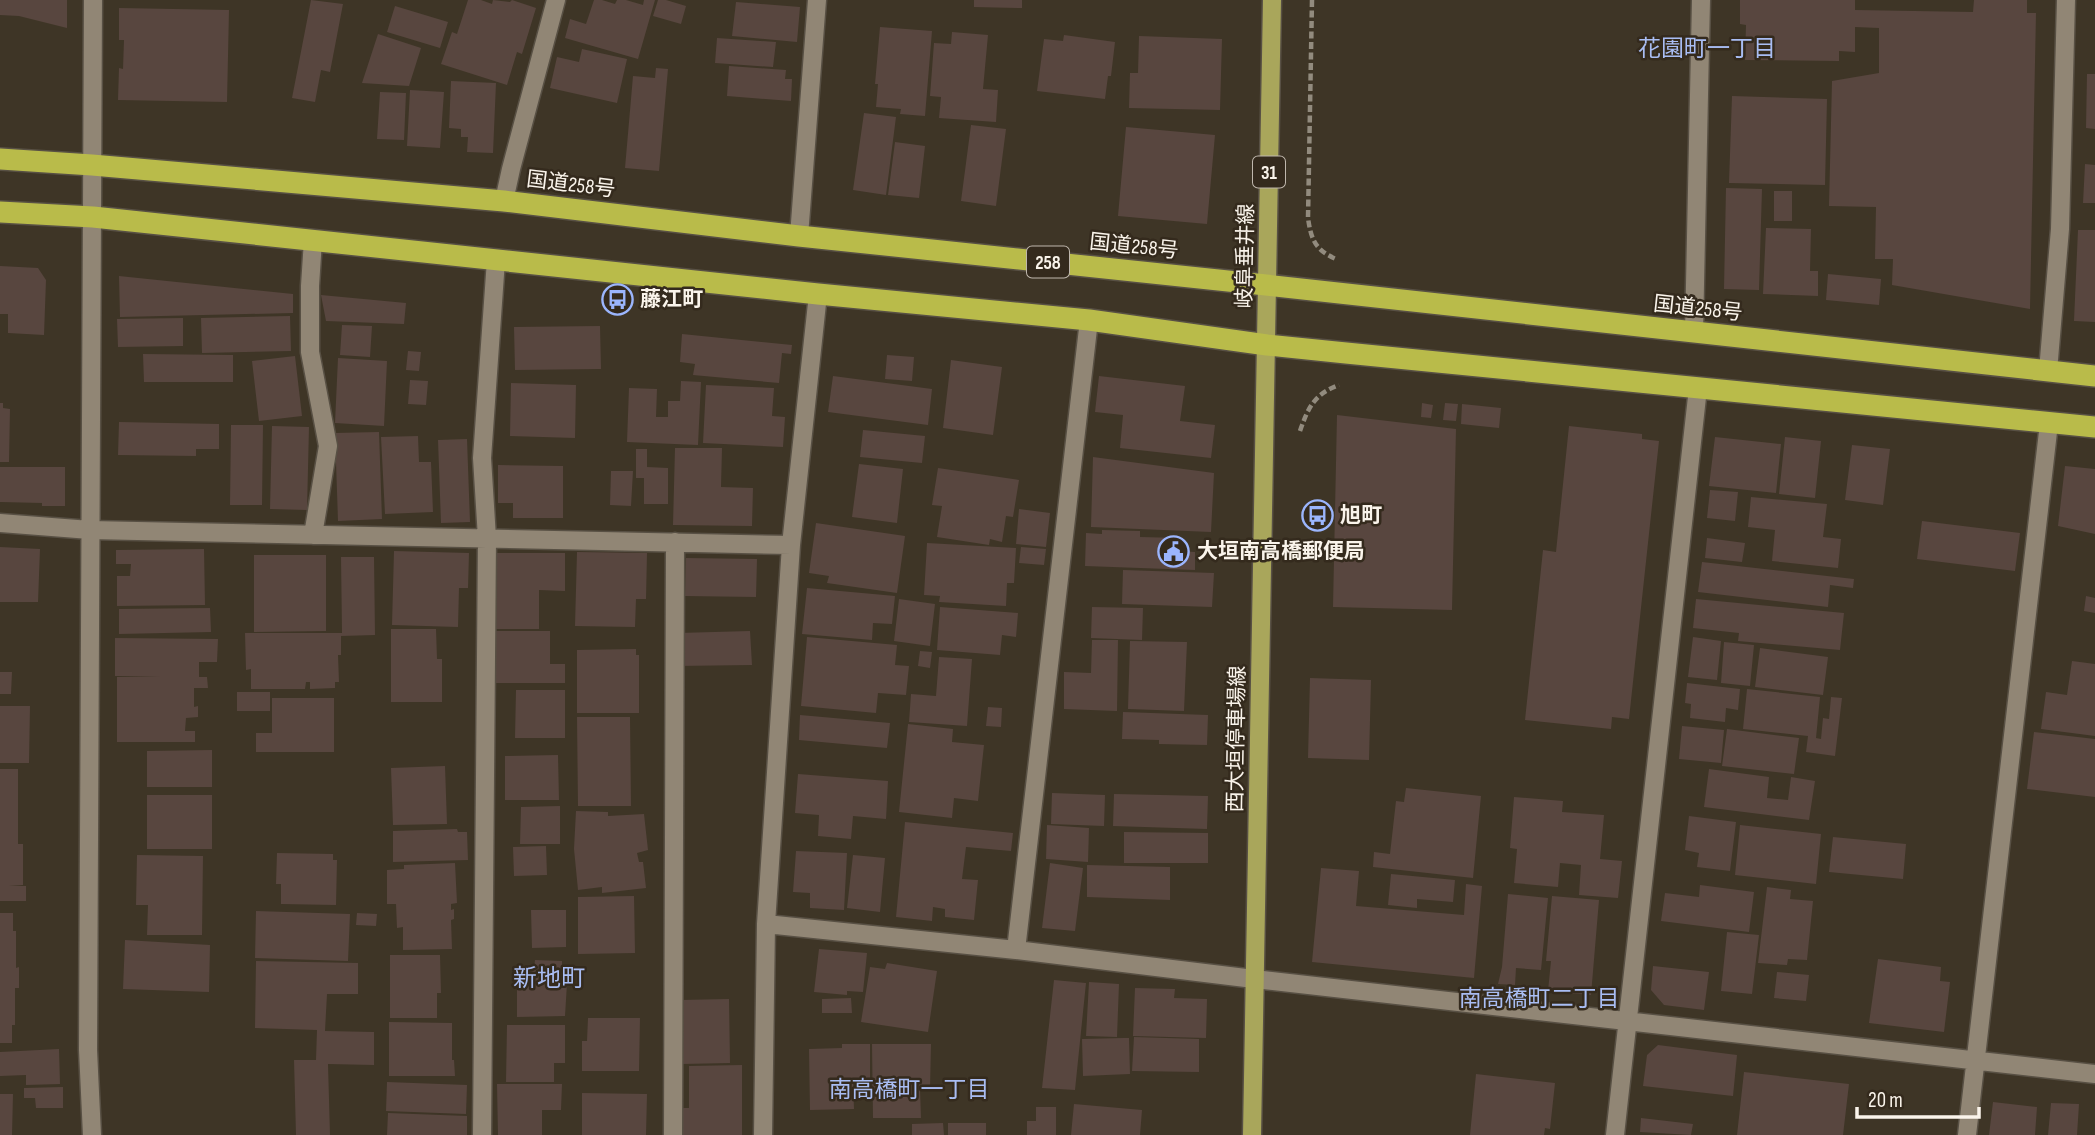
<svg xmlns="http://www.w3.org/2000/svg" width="2095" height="1135" font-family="'Sofia Sans Condensed','Noto Sans JP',sans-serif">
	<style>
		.building { fill: #58463f }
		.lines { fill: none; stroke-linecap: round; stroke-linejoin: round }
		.minor-casing { stroke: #585044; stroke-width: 21 }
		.major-casing { stroke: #585044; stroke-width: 21 }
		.highway-casing { stroke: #585044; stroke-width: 24 }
		.path { stroke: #928b7e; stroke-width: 4.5; stroke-dasharray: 7 3.5; stroke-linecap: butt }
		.minor { stroke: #918675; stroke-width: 18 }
		.major { stroke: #a9a65b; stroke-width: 18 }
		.highway { stroke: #b9bb4a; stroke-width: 21 }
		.labels { text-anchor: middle; stroke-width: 5; stroke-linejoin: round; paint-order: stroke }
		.shield { fill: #342a1d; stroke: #bfb7ad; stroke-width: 2 }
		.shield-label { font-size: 19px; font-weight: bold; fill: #faf4eb }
		.street-label { font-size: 21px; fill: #faf4eb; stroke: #342a1d }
		.poi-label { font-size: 21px; font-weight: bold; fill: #faf4eb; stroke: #342a1d; text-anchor: start }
		.neighbourhood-label { font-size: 23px; fill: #a9bdf3; stroke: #342a1d }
		.quarter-label { font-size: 24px; fill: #a9bdf3; stroke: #342a1d }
	</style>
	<rect width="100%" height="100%" fill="#3e3526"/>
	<path class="building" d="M0 0H67V28L19 16 0 15Z
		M311 0 343 4 330 72 321 70 315 102 292 98Z
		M468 0H481L492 4 493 0 510 2 512 0 536 8 522 54 517 52 507 85 441 64 452 32 457 34Z
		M594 0H602L615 4 617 0H626L643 5 644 0H655L638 59 565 38 570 19 586 24Z
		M658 0H666L686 6 681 24 653 16Z
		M974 0H1022V8L974 7Z
		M1740 0H1855V10L1973 12 1974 0H2027V13H2036L2030 309 1892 285 1893 259H1875L1876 207 1829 206 1832 81 1879 73V28L1855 27V52L1839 51V61L1745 60 1746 25 1740 24Z
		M736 2 800 7 797 42 732 36Z
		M395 6 448 22 440 48 387 32Z
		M119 8 229 10 227 102 118 100 119 68 123 69 124 40H119Z
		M880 27 932 31 925 116 900 114 901 109 876 107 878 84H875Z
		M952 32 988 35 983 89 998 90 996 122 939 118 941 97 930 96 934 43 951 44Z
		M378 34 421 48 409 86 362 83Z
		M1064 35 1115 42 1111 76H1108L1105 99 1037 91 1044 39 1063 41Z
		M1139 36 1222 39 1220 110 1129 108 1130 73H1138Z
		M717 38 776 42 773 67 715 63Z
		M582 49 627 59 617 103 550 88 557 57 579 62Z
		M729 66 786 70 785 79H792L791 101 727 96Z
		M656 68 668 69 659 171 625 168 633 76 655 78Z
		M2087 74H2095V129L2086 128Z
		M451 81 496 83 493 153 467 152 468 137H461V129L449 128Z
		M410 90 444 92 440 148 407 146Z
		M380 92 406 93 404 140 377 139Z
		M1732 96 1827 99 1825 185 1729 183Z
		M864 113 896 117 886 195 853 190Z
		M971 125 1006 129 996 206 961 201Z
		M1126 127 1215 135 1207 224 1118 216Z
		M895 142 925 146 919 198 888 195Z
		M2085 164 2095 165V203H2083Z
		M1726 188 1762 189 1759 290 1724 289Z
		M1774 191H1792V221H1774Z
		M1766 228 1811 229 1810 271H1818V296L1763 294Z
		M2078 230H2095V322L2074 321Z
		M0 266 38 268 46 280 44 335 8 333V314H0Z
		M1828 274 1881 279 1879 305 1826 300Z
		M119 276 293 294V313L120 317Z
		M321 295 406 303 404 324 326 321Z
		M290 316 291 351 202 353 201 318Z
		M183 318V346L118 347 117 319Z
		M342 325 372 326 370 357 340 355Z
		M600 326 601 369 515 370 514 327Z
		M682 334 792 345 791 354 782 353 779 383 693 375 695 364 680 362Z
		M408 351 421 352 419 371 406 370Z
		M143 354 233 355V382H144Z
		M887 355 914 357 912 381 885 379Z
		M295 356 302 416 259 421 252 361Z
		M338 358 387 361 384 426 335 423Z
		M951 360 1002 367 993 435 943 428Z
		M833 376 932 389 928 425 828 412Z
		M1099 376 1185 386 1180 421 1215 425 1211 458 1120 448 1123 415 1095 412Z
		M410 380 428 381 426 405 408 404Z
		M681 381 701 382 698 445 627 442 629 388 657 389 656 417H668V401H680Z
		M511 383 576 385 575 438 510 436Z
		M706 385 774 388 772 416 785 417 783 447 703 443Z
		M0 403H3V408L10 409 9 462H0Z
		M1422 403 1433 405 1431 418 1421 417Z
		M1445 403 1458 404 1456 421 1443 420Z
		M1462 404 1501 408 1499 428 1461 424Z
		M1337 415 1456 429 1452 610 1333 607Z
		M119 422 219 424V449H196V456L118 455Z
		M231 425H263L262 505H230Z
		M272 426 309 427 307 510 270 509Z
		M1569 426 1642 434V439L1659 441 1629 719 1612 717 1611 729 1525 720 1543 550 1556 552Z
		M863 430 925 436 922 463 860 457Z
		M379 432 382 519 338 521 335 433Z
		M418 436 419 462H431L433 512 385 514 381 437Z
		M1715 437 1781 444 1776 493 1709 486Z
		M1785 437 1821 441 1815 498 1779 494Z
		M467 439 470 522 441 523 438 440Z
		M1852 445 1890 449 1883 505 1845 500Z
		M675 448H722L721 487 753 488 752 526 673 525Z
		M636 449H647V467L668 468V504H644V478H636Z
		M1093 457 1214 473 1211 532 1091 527Z
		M859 464 903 469 897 523 852 517Z
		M498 465 563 466V518H513V503H498Z
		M2065 466 2095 469V534L2058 526Z
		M0 467H65V506H42V503L0 502Z
		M938 468 1019 480 1013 517 1006 516 1002 542 990 539 989 545 937 537 942 506 932 505Z
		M611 471H633L631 506 610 505Z
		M1710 490 1738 492 1735 521 1707 518Z
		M1751 497 1827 504 1823 537 1841 539 1838 568 1772 561 1775 530 1748 527Z
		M1019 509 1050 513 1046 547 1016 544Z
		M1922 521 2020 533 2015 571 1917 559Z
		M816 523 905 536 897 593 827 583 829 576 809 573Z
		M1102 530 1140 531V537L1180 538V551L1195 552V570L1085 566 1086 533 1102 534Z
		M1707 538 1745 543 1742 562 1705 558Z
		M927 543 1016 548 1014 583H1007L1006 606 939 602 940 596 924 595Z
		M0 547 40 549 38 602H0Z
		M1021 547 1046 549 1044 565 1019 563Z
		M204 549 205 605 117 606V576H130L131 564H116V550Z
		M394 551 469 553 468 588H459L458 627 392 625Z
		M577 552 647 553 646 599H636L635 627 575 626Z
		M491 553H565V591L539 590V629H491Z
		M254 555H326V631L254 632Z
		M341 557H374L375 635 341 636V655H338L339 682H335V688L310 689V682H306L305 689H251V669L246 670 245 633H342Z
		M686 558 757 559 756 597 685 596Z
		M1702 562 1854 579 1853 588 1830 585 1828 607 1698 592Z
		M1123 570 1214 573 1212 607 1122 604Z
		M807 588 895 596 892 624 873 623 872 640 802 634Z
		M2086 596 2095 598V613L2084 611Z
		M899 599 935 604 930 646 894 641Z
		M1696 599 1844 613 1840 650 1738 641 1739 633 1693 628Z
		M940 607 1018 613 1016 637 1002 635 1000 655 937 650Z
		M1092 607 1143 608 1142 640 1091 638Z
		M210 608 211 632 119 634V609Z
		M391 629H436L437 659H442V702H391Z
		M496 631H550V664H565V683H496Z
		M750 631 752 665 675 666 678 633Z
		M807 637 897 645 895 665 909 666 906 695 878 693 876 713 801 706Z
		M1693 637 1721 641 1717 680 1688 677Z
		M115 638 218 639 217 662H199V677H207L208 688H194V707L198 706V717L186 718 185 731H195V742H117V677L160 676H115Z
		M1092 640H1118L1117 711 1064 709V672L1091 673Z
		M1130 641 1187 642 1184 711 1128 709Z
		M1724 642 1754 645 1750 686 1721 683Z
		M1760 648 1828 657 1823 695 1755 687Z
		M636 649V655H639V713H577V650Z
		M920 651 932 652 930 668 918 666Z
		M939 657 972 659 967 726 909 722 911 694 936 696Z
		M2072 661 2095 664V736L2041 729 2046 692 2067 695Z
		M0 672H12L11 694H0Z
		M1310 678 1371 680 1369 760 1308 758Z
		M1687 683 1740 689 1738 710 1726 708 1725 722 1690 718 1691 704 1685 703Z
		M1747 689 1820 697 1816 738 1821 739 1823 718 1829 719 1831 697 1842 698 1835 756 1806 752 1808 736 1743 729Z
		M516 690H565V738H515Z
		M237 692H270V711H237Z
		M272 698H334V752H256V733H272Z
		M0 706H30L29 763H0Z
		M988 707 1002 708 1001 727 986 726Z
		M1123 712 1208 715 1207 745 1159 744V740L1122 739Z
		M800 715 890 723 887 748 799 740Z
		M577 717H630L631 806H578Z
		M908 724 953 729 952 742 984 745 978 801 954 798 952 818 899 812Z
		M1682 726 1724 730 1721 763 1679 759Z
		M1727 729 1799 738 1794 774 1722 766Z
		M2034 732 2095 739V797L2027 789Z
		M212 750V787H147V751Z
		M558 755 559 800H505V756Z
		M445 766 447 824 393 825 391 768Z
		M0 769H18V844H23V885L9 886H26V901H0Z
		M1709 769 1769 777 1767 798 1788 800 1791 777 1815 781 1809 820 1704 807Z
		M798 774 888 781 886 819 853 816 851 839 818 836 819 815 795 813Z
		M1406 788 1481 796 1473 878 1373 867 1374 852 1390 854 1396 801 1404 802Z
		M1052 793 1105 795 1104 826 1051 824Z
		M1114 794 1208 796 1207 829 1113 826Z
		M147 795H212V849H147Z
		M1514 797 1563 801 1562 812 1604 815 1600 859 1622 861 1618 898 1579 895 1581 865 1560 863 1558 887 1514 883 1517 849 1510 848Z
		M560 806V844H520L521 807Z
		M576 811 608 812V816L644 814 648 850 637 853 639 862H643L646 888 602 893V887L578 890 574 849Z
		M1689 816 1736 822 1730 871 1697 867 1699 853 1685 850Z
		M905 822 1013 833 1011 851 966 847 962 879 978 880 974 920 945 917V909L933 907 932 921 896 917Z
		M1047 825 1089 828 1088 862 1046 859Z
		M1740 825 1821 834 1816 884 1735 875Z
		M457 829 458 832H467L468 860 393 862V831Z
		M1124 832 1208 833V863H1124Z
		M1833 837 1906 844 1903 879 1829 872Z
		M546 846 547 875 514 876 513 847Z
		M796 851 847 853 844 910 810 908V893L793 892Z
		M277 853 333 854V860H337L336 905 281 904V884H276Z
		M137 855 203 856 202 935H147L148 905H136Z
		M853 855 885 858 880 912 847 908Z
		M455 863 457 903 451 904V910L454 909V919L451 920 452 949 403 950V927L397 928 396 904H387V870L404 869V865Z
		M1050 863 1083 868 1075 931 1042 928Z
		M1087 865 1170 867V900L1087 897Z
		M1321 868 1359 871 1356 906 1464 915 1466 884 1482 886 1474 978 1312 962Z
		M1391 874 1455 880 1453 902 1417 899V908L1388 905Z
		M1700 885 1754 892 1749 932 1661 921 1665 893 1699 897Z
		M1767 887 1791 890 1790 899 1813 901 1807 960 1788 959 1787 965 1758 963Z
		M1508 894 1548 898 1541 970 1516 968 1515 985 1498 984 1502 967Z
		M634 896 635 953 578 954V897Z
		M1552 896 1599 900 1591 995 1548 991 1551 961H1546Z
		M531 910H566V947L532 948Z
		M256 911 350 914 348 961 255 958Z
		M0 913H13V931H16V968L19 967V988H15V1025H12V1043H0Z
		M357 913 377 914 376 926 356 925Z
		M1727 932 1759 935 1752 994 1721 991Z
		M125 940 210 945 209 992 123 989Z
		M819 949 867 953 863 992 847 991V995L814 992Z
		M390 955H440L441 993H437V1018H390Z
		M1878 959 1941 967 1940 981 1950 982 1944 1032 1869 1023Z
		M535 960 562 961V966L568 967 565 1016 517 1017V969H534Z
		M256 961 358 963V994H327L325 1031 374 1032V1065L328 1064 330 1135H296L294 1060H316L317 1030 255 1028Z
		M887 963 937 971 928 1032 861 1022 870 967 885 969Z
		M1653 966 1709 972 1704 1010 1664 1005 1651 990Z
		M1777 972 1809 975 1806 1001 1774 998Z
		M1054 980 1086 983 1075 1090 1042 1088Z
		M1089 982 1119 984 1117 1037 1086 1036Z
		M1135 988 1175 989 1174 998 1207 999 1206 1038 1133 1036Z
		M851 998 852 1013H822V999Z
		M729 999 730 1063 682 1064 680 1000Z
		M588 1018H640L639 1071H582V1041H587Z
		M389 1022 452 1023V1060H454L455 1076H389Z
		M507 1025H565V1063H554V1082H506Z
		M1134 1037 1199 1039V1072L1132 1071Z
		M1123 1038H1129L1130 1074 1083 1076 1082 1039Z
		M842 1044H870V1081L853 1082 854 1109 810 1110 809 1049 842 1048Z
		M872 1044H931L930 1089H920L921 1118H873Z
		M1658 1045 1737 1055 1733 1096 1643 1086 1647 1055Z
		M59 1049 60 1084 26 1085V1075L0 1076V1052Z
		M742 1065V1135H680V1108H689V1066Z
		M1744 1072 1849 1084 1843 1135H1737Z
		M1476 1074 1555 1083 1550 1129 1545 1128 1544 1135H1470Z
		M387 1082 467 1085 466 1114 386 1111Z
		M497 1084H562L561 1110H542V1135H498Z
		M63 1087V1108H36L35 1098H24V1088Z
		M582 1093 647 1094 646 1135H582Z
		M0 1094H13L12 1135H0Z
		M1993 1102 2037 1107 2035 1135H1989Z
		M2051 1103 2079 1104 2077 1135H2048Z
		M1074 1104 1142 1110 1140 1135H1071Z
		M1036 1107H1056V1135H1027V1121H1036Z
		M388 1113 467 1116V1135H387Z
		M1641 1118 1693 1124 1691 1135 1640 1132Z
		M943 1123 944 1135H912V1124Z
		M948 1123H986V1135H948Z"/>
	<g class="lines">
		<defs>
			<path id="minor" d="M504 201 511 169 556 0
				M799 236 817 0
				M1694 332 1701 0
				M2048 371 2060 229 2066 0
				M0 523 90 530 791 545
				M313 535 328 446 310 352V286L313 240
				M766 924 1016 950 1254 979 2095 1074
				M1016 950 1089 320
				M92 1135 88 1050C89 700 92 350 93 0
				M482 1135 487 538 482 458 496 260
				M673 1135 675 542
				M763 1135 766 924 791 545 818 294
				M1615 1135 1698 388
				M1967 1135 2049 423"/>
			<path id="major" d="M1252 1135 1272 0"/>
			<path id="highway" d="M0 159 92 165 504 201 799 236 1266 285 2095 376
				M0 212 93 217 818 294 1089 320 1267 345 1346 353 2095 427"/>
		</defs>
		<use href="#minor" class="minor-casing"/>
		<use href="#major" class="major-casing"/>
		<use href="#highway" class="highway-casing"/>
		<path class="path" d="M1312 0 1308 218C1311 239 1315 250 1336 259
			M1300 431C1308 408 1314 394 1339 385"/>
		<use href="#minor" class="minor"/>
		<use href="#major" class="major"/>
		<use href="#highway" class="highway"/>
	</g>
	<defs>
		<symbol id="bus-ring" viewBox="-11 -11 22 22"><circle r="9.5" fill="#342a1d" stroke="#9bb5fd" stroke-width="1.5"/><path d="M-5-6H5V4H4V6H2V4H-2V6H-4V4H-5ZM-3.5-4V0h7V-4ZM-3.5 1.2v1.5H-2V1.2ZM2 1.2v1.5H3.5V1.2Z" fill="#9bb5fd"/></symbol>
		<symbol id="civic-ring" viewBox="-11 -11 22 22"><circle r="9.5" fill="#342a1d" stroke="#9bb5fd" stroke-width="1.5"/><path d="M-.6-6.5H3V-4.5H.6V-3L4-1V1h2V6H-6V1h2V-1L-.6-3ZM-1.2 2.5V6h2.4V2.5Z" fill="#9bb5fd"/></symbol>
	</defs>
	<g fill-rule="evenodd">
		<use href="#bus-ring" x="600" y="282" width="35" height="35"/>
		<use href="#bus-ring" x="1300" y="498" width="35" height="35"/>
		<use href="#civic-ring" x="1156" y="534" width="35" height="35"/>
	</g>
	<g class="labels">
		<g class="shield">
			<rect x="1253" y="156.5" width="32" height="31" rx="5"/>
			<rect x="1027" y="246.5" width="42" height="31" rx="5"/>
		</g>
		<g class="shield-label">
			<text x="1269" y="179">31</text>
			<text x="1048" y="269">258</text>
		</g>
		<g class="street-label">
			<text transform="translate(571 184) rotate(7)" y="7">国道258号</text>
			<text transform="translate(1134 246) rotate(6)" y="7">国道258号</text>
			<text transform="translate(1245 256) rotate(-89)" y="7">岐阜垂井線</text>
			<text transform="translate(1698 308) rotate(6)" y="7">国道258号</text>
			<text transform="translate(1236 739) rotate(-89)" y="7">西大垣停車場線</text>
		</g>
		<g class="poi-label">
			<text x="640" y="306">藤江町</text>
			<text x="1340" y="522">旭町</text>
			<text x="1197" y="558">大垣南高橋郵便局</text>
		</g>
		<g class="neighbourhood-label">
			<text x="1707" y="56">花園町一丁目</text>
			<text x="1539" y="1006">南高橋町二丁目</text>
			<text x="909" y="1097">南高橋町一丁目</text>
		</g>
		<g class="quarter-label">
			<text x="549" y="986">新地町</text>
		</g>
	</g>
	<path d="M1857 1107v10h122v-10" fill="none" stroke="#faf4eb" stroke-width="3.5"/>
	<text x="1868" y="1107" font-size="21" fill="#faf4eb" stroke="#342a1d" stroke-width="5" paint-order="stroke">20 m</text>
</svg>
